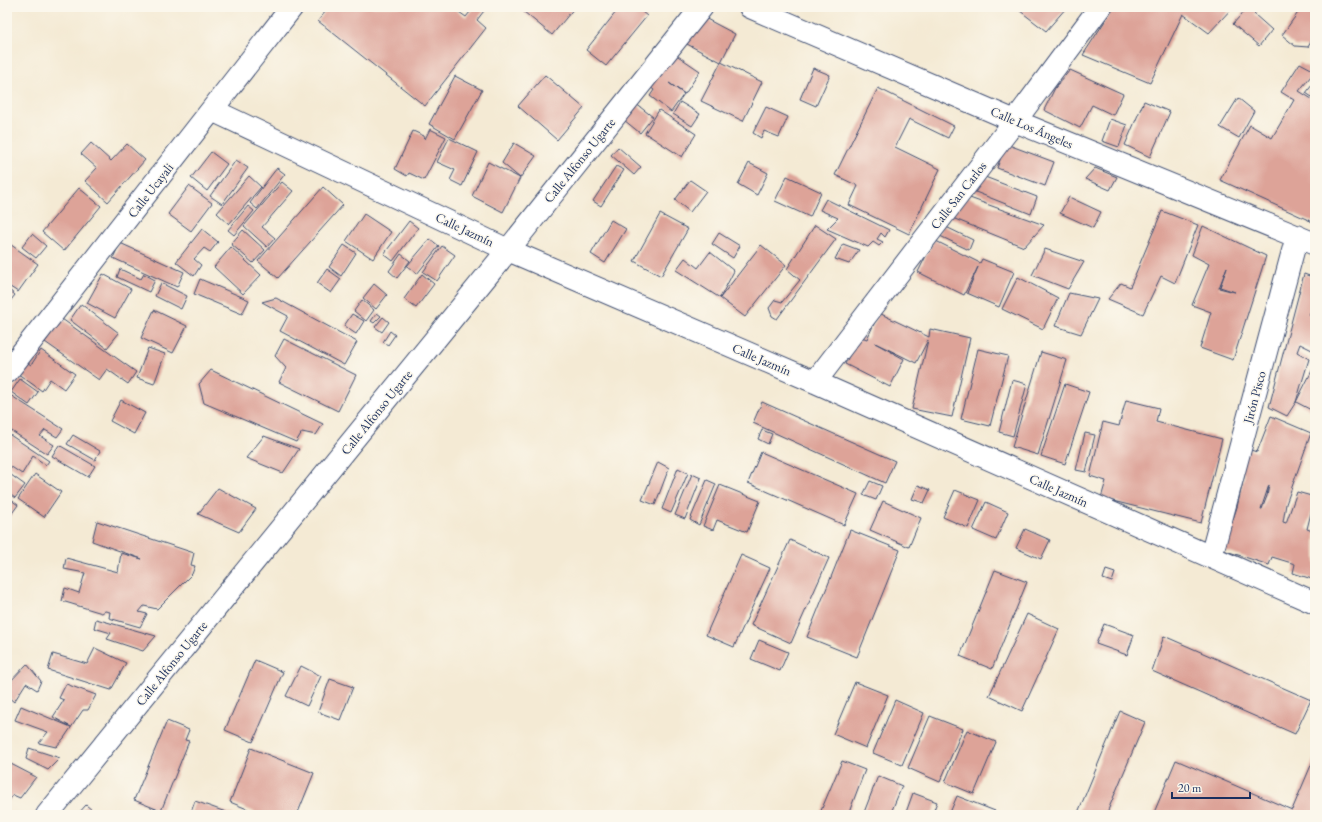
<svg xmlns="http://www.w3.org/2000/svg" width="1322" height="822" font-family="'EB Garamond',serif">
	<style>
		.building { fill: #dda398; fill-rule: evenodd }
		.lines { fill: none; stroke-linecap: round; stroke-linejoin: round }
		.street-casing { stroke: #3c4b70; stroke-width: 24 }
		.street { stroke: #fff; stroke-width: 22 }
		.labels { text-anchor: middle; stroke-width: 3; stroke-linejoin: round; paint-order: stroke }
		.street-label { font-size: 13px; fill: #1b2f5e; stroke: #fbf7ec }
	</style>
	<rect width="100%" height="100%" fill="#fbf7ec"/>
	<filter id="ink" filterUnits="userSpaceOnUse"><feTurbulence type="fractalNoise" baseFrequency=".025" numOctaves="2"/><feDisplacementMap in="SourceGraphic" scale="8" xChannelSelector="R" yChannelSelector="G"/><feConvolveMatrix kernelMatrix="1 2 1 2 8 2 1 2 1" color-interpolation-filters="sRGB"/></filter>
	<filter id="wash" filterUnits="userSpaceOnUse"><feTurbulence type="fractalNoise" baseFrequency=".012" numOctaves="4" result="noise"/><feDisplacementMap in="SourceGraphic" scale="16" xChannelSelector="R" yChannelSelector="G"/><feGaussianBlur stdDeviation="0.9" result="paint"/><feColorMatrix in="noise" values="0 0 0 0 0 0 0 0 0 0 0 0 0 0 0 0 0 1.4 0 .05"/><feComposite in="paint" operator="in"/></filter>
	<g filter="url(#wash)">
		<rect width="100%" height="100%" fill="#f4ead4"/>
		<g id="blocks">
			<path class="building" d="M329 7H452L466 17 474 7H487L477 20 486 28 425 106 318 21Z
				M518 7H575L552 35Z
				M620 7H636L647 16 606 66 586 50Z
				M1015 7H1067L1046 31Z
				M1114 7H1233L1209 33 1183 14 1150 83 1083 55Z
				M1246 7H1261L1254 14 1272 30 1259 46 1233 24 1247 8Z
				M1302 7H1315V35L1308 47 1295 46 1282 35Z
				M699 15 735 34 721 62 762 82 743 121 701 101 721 62 685 43Z
				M675 54 700 71 685 94 669 83 684 94 671 112 650 96 654 90 645 83Z
				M1300 63 1315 71 1299 91 1315 101V223L1220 180 1250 125 1272 138 1294 100 1281 92Z
				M813 68 830 75 816 106 800 99Z
				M1070 70 1123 94 1113 115 1092 105 1080 128 1044 110 1055 88Z
				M545 75 584 108 557 140 518 106Z
				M455 76 482 90 455 139 429 124Z
				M1315 81V99L1306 93Z
				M878 88 954 126 948 138 909 119 895 147 940 169 909 234 849 205 858 186 835 175Z
				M1238 98 1254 111 1239 138 1220 127Z
				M631 100 653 117 640 133 619 116Z
				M1144 101 1170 112 1150 157 1125 145Z
				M680 102 700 114 692 126 673 114Z
				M766 107 788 117 779 137 764 131 761 138 753 133Z
				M659 110 696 134 682 157 645 133Z
				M1110 119 1127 125 1119 147 1102 141Z
				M430 129 446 137 424 180 409 173 407 176 395 169 413 131 424 136 425 139Z
				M449 138 478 152 462 186 450 180 455 170 437 162Z
				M91 143 111 161 127 144 145 160 108 202 85 181 97 168 81 154Z
				M514 143 536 156 520 178 502 163Z
				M1006 144 1054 162 1045 186 997 168Z
				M618 147 641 167 634 175 611 155Z
				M211 152 227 164 207 191 191 178Z
				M236 160 248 168 222 204 210 196Z
				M488 162 520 178 503 212 472 196Z
				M749 163 768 173 757 195 738 184Z
				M616 166 624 170 601 206 593 201Z
				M277 168 285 174 257 209 250 203Z
				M1095 168 1117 177 1110 190 1085 179Z
				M249 176 261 187 229 224 217 213Z
				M787 176 821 192 810 217 775 201Z
				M985 177 1037 197 1031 214 973 191Z
				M690 180 706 191 690 212 675 200Z
				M282 182 293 191 262 227 275 238 267 247 244 226Z
				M189 186 212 203 191 231 168 214Z
				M323 187 343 205 278 278 258 261Z
				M79 188 101 206 64 251 42 232Z
				M967 197 1044 225 1024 247 950 217Z
				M1069 197 1101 212 1093 228 1060 213Z
				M826 199 889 230 885 237 881 233 877 239 883 242 879 246 873 242 868 247 827 229 838 218 820 210Z
				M248 206 254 211 234 235 228 230Z
				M1162 211 1198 225 1175 283 1161 276 1143 314 1108 299 1121 283 1130 287Z
				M364 214 391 232 373 259 346 241Z
				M660 214 688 229 661 276 634 261Z
				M611 220 626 229 605 263 591 254Z
				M409 221 418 228 393 261 384 254Z
				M815 225 836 239 777 319 772 316 769 308 775 300 782 302 800 280 787 269Z
				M942 225 973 240 969 250 938 235Z
				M1203 226 1266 256 1233 360 1200 348 1211 312 1192 305 1209 264 1192 255ZM1227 267 1220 287 1235 292 1219 288Z
				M202 229 218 242 210 252 204 248 194 259 201 265 194 276 176 262Z
				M243 230 265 250 253 263 231 244Z
				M719 233 740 246 733 258 712 244Z
				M32 234 46 246 36 258 22 247Z
				M430 239 439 246 417 274 407 266Z
				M934 240 980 263 982 259 1014 272 999 307 967 293 978 267 964 295 918 272Z
				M7 242 38 264 18 292 7 285Z
				M120 243 184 272 177 287 113 258Z
				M843 244 859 250 849 264 835 259Z
				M344 245 356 253 341 276 329 267Z
				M761 245 786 265 745 317 720 298Z
				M442 246 455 255 437 281 423 272Z
				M231 247 261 275 243 294 214 267Z
				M1045 249 1084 262 1068 289 1032 275Z
				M710 252 734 271 720 298 676 270 685 258 698 268Z
				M401 254 410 261 397 278 389 271Z
				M120 269 141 279 144 274 155 280 149 292 117 277Z
				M327 269 341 279 331 293 317 283Z
				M103 274 131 289 115 318 87 303Z
				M422 274 434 284 416 308 404 299Z
				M1304 274 1315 278V298L1309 316 1315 301V348L1314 351 1300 344 1297 352 1309 359 1296 402 1287 416 1269 407Z
				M1018 277 1058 298 1043 329 1002 309Z
				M200 279 249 300 242 314 194 294Z
				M161 283 187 296 181 309 155 296Z
				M374 284 387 295 376 309 363 298Z
				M7 288 15 295 7 305Z
				M1069 293 1098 299 1081 334 1055 326Z
				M276 298 357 342 344 365 280 331 288 316 262 302Z
				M362 300 374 310 366 321 354 311Z
				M81 304 119 333 107 348 70 320Z
				M154 310 187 326 173 353 141 338Z
				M377 313 381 316 374 323 371 321Z
				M879 313 929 337 930 329 970 338 952 417 912 409 928 340 916 363 875 343 904 359 890 387 845 364 859 336 867 339Z
				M352 314 364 321 356 334 344 326Z
				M383 317 389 322 382 332 375 327Z
				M62 319 136 372 128 384 107 369 99 380 45 342Z
				M390 331 395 335 388 345 383 342Z
				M284 339 356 375 338 411 279 382 286 368 275 356Z
				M148 348 165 354 154 384 137 378Z
				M978 349 1008 356 990 426 961 419Z
				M41 350 75 374 64 389 50 379 42 391 14 371 22 359 31 365Z
				M1041 352 1067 360 1038 455 1012 447Z
				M1315 365V412L1296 402Z
				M211 370 323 424 316 435 302 432 296 442 204 403 199 384Z
				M20 379 38 392 29 405 11 392Z
				M1012 380 1027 384 1013 436 999 432Z
				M1065 384 1089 392 1065 464 1041 456Z
				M7 393 63 429 57 437 45 430 40 436 54 445 47 454 7 428Z
				M121 400 145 413 134 434 110 421Z
				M1126 400 1159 408 1156 422 1222 439 1201 523 1101 498 1106 481 1090 476 1103 422 1119 426Z
				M762 402 895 461 885 483 753 423Z
				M1271 416 1311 433 1286 504 1283 522 1286 523 1297 492 1315 497 1307 529 1315 532V580L1293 573 1295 564 1272 557 1269 565 1223 550 1237 507 1245 473 1237 471 1244 448 1257 452ZM1269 485 1267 496 1262 509H1261Z
				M762 430 772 434 768 444 758 439Z
				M7 433 49 461 46 465 33 456 22 474 7 464Z
				M1085 433 1095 435 1086 472 1076 470Z
				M73 435 100 451 95 460 67 444Z
				M264 436 299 449 283 473 246 458Z
				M59 445 95 466 88 477 52 456Z
				M761 452 858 494 844 525 748 483Z
				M658 462 669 468 655 505 642 500Z
				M678 468 688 473 671 513 662 509Z
				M7 472 25 485 15 498 7 492Z
				M35 474 61 492 44 517 18 499Z
				M692 474 701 478 685 519 675 515Z
				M707 480 716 484 699 525 690 520Z
				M870 481 882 486 876 500 863 495Z
				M720 485 760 501 747 532 717 520 713 530 703 526Z
				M918 485 930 490 924 503 912 499Z
				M218 488 256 509 239 532 198 514Z
				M955 490 980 500 968 528 943 517Z
				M7 497 18 505 10 516 7 514Z
				M883 501 921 518 909 547 870 530Z
				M986 502 1008 512 996 540 973 530Z
				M1315 503V514L1311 512Z
				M97 521 194 553 191 565 195 566 192 574 157 609 144 606 139 612 147 614 140 627 109 618 110 612 105 611 102 613 62 601 65 588 79 593 85 573 64 569 66 558 118 572 121 553 142 559 92 541Z
				M1025 529 1050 540 1041 559 1016 548Z
				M850 530 900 550 857 657 807 637Z
				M790 540 829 558 791 643 751 625Z
				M741 555 770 568 734 647 706 635Z
				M995 570 1027 582 992 669 960 656Z
				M1106 570 1115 573 1112 582 1103 579Z
				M1027 614 1059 629 1022 711 989 696Z
				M96 619 156 636 143 651 107 639 111 633 94 628Z
				M1104 624 1134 635 1127 655 1096 644Z
				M1164 636 1311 700 1295 734 1152 671Z
				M759 640 788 652 780 671 751 659Z
				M95 648 126 663 111 690 48 670 53 654 87 664Z
				M255 660 283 672 253 742 225 730Z
				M27 664 41 681 37 690 26 683 14 702 7 696V685Z
				M301 666 321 676 307 706 286 696Z
				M330 679 353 687 340 720 318 712Z
				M855 682 888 695 866 748 833 734Z
				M66 684 96 695 88 710H83L64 738 56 747 39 743 48 732 15 720 21 706 71 727 53 717 64 700 59 698Z
				M895 700 924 713 902 765 873 753Z
				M1120 711 1145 722 1106 815H1077Z
				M930 716 963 729 940 782 908 768Z
				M167 721 189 730 185 740 189 741 161 811 134 800Z
				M967 730 996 742 974 794 945 782Z
				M29 748 60 758 48 770 26 759Z
				M251 748 314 773 297 815H262L230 802Z
				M1315 756V815H1153L1176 760 1292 810Z
				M842 761 865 770 848 815H825L820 813Z
				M9 763 36 777 20 798 13 795 7 803V766Z
				M878 776 902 786 890 815H863Z
				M913 793 937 802 932 815H905Z
				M957 796 995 811 993 815H949Z
				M195 801 234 815H190Z
				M86 805 98 815H77Z"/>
		</g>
	</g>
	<g filter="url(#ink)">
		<use href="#blocks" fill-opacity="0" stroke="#3c4b70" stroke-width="1"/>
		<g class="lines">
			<defs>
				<path id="street" d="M750 7 1015 121 1315 244
					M212 110 508 250 815 382 1315 603
					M7 372 292 7
					M815 382 1015 121 1100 7
					M1211 557 1297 236
					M47 815 508 250 702 7"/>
			</defs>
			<use href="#street" class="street-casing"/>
			<use href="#street" class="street"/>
		</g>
	</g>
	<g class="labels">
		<g class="street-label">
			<text transform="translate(1032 127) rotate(23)" y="5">Calle Los Ángeles</text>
			<text transform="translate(579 160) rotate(-51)" y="5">Calle Alfonso Ugarte</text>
			<text transform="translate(150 190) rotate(-52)" y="5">Calle Ucayali</text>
			<text transform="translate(958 195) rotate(-52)" y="5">Calle San Carlos</text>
			<text transform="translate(465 229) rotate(25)" y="5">Calle Jazmín</text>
			<text transform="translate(762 359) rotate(23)" y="5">Calle Jazmín</text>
			<text transform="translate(1254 397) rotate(-75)" y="5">Jirón Pisco</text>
			<text transform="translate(376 412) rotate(-51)" y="5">Calle Alfonso Ugarte</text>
			<text transform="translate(1059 490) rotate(24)" y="5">Calle Jazmín</text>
			<text transform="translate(171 663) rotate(-51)" y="5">Calle Alfonso Ugarte</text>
		</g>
	</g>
	<rect width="1322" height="822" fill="none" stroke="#fbf7ec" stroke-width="24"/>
	<path d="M1172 792v6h78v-6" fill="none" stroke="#1b2f5e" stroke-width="2"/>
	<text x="1178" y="792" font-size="12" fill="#1b2f5e" stroke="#fbf7ec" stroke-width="3" paint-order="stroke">20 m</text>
</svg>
